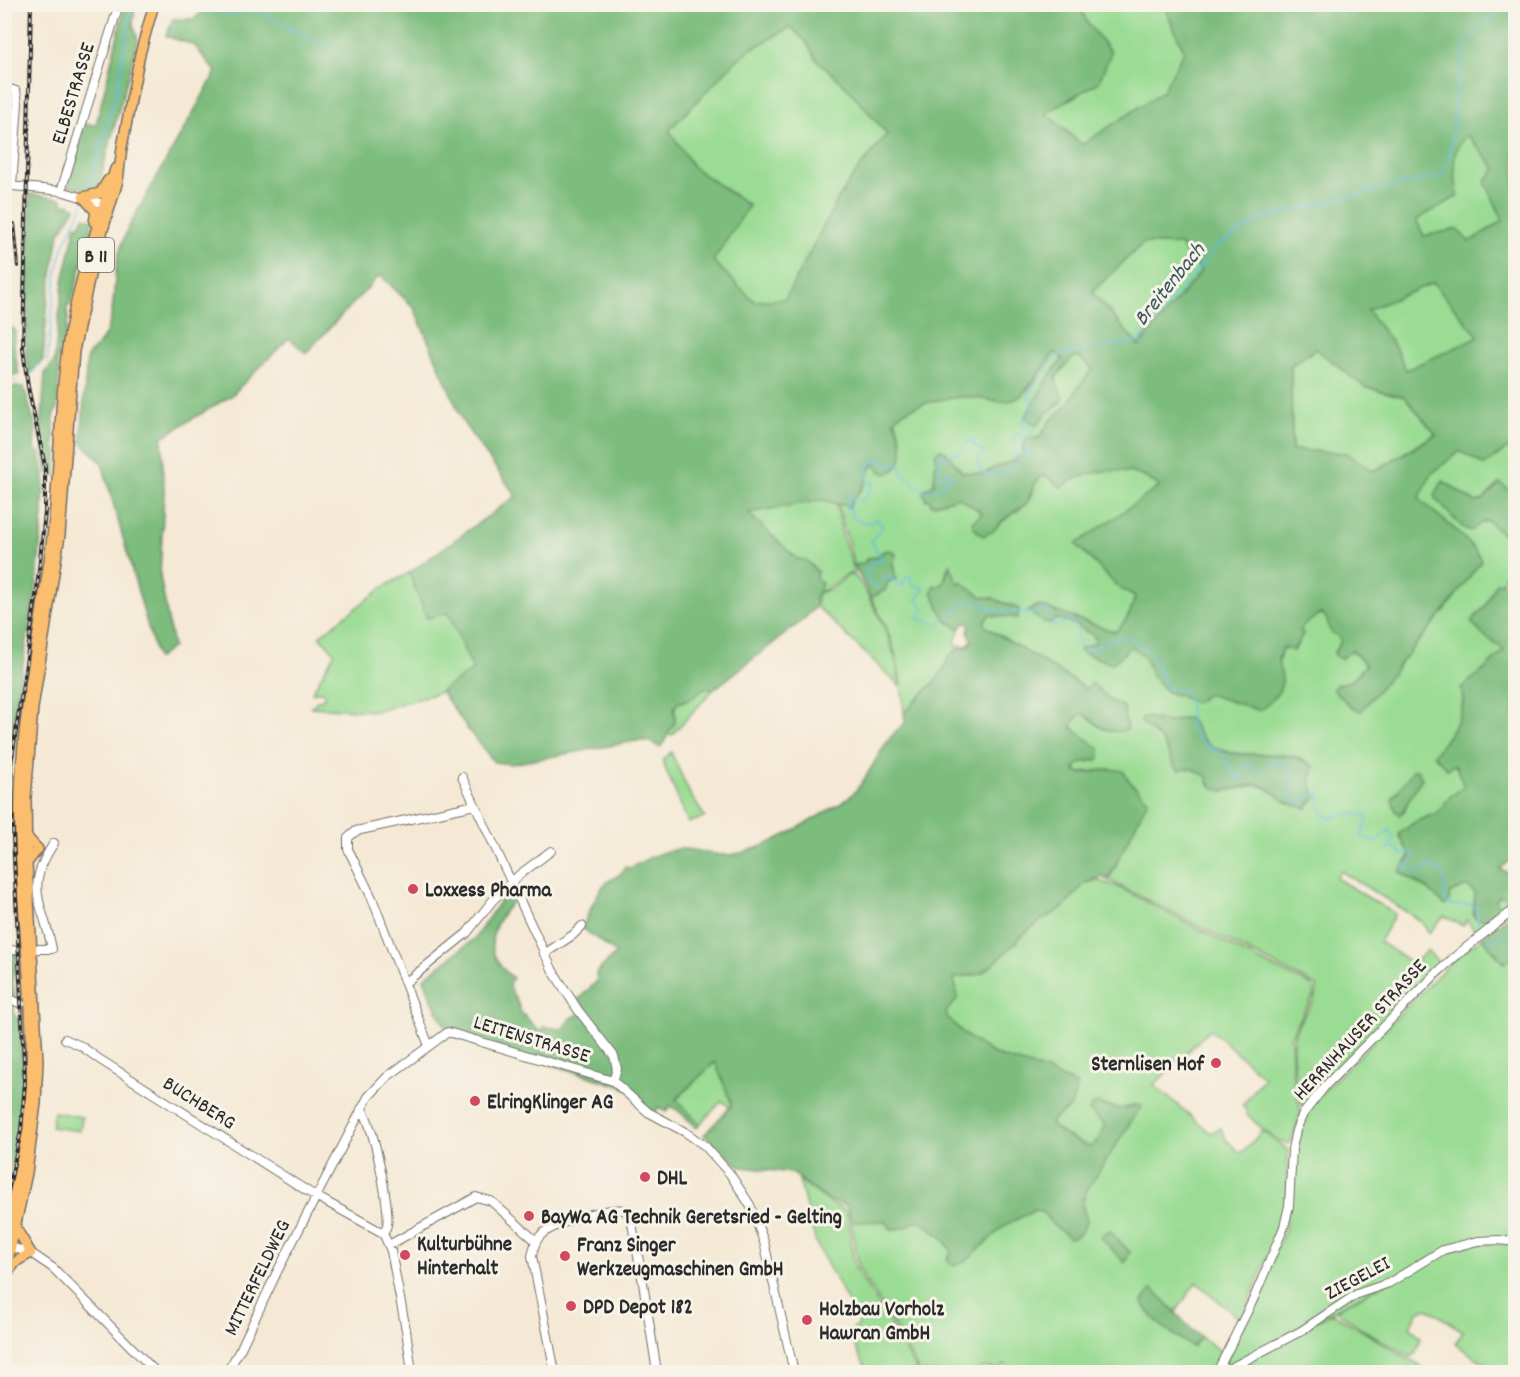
<svg xmlns="http://www.w3.org/2000/svg" width="1520" height="1377" font-family="Dekko,sans-serif">
	<style>
		.green { fill: #9adc93; stroke: #62845f; stroke-width: 1.5; fill-rule: evenodd }
		.forest { fill: #7bbc7d; stroke: #537454; stroke-width: 1.5; fill-rule: evenodd }
		.lines { fill: none; stroke-linecap: round; stroke-linejoin: round }
		.stream { stroke: #63bbe0; stroke-width: 1.5 }
		.minor-casing { stroke: #726e66; stroke-width: 10 }
		.major-casing { stroke: #726e66; stroke-width: 12 }
		.minor { stroke: #fff; stroke-width: 8 }
		.major { stroke: #fbbd6e; stroke-width: 9 }
		.rail-casing { stroke: #2b2b2b; stroke-width: 4 }
		.rail { stroke: #f7f3e8; stroke-width: 1.5; stroke-dasharray: 4.5; stroke-linecap: butt }
		.poi-dot { fill: #d1495b; stroke: #f7f3e8; stroke-width: 2 }
		.labels { text-anchor: middle; stroke-width: 6; stroke-linejoin: round; paint-order: stroke }
		.shield { fill: #f7f3e8; stroke: #686764; stroke-width: 1.5 }
		.shield-label { font-size: 20px; font-weight: bold; fill: #2b2b2b }
		.street-label { font-size: 21px; fill: #2b2b2b; stroke: #f7f3e8 }
		.poi-label { font-size: 21px; font-weight: bold; fill: #2b2b2b; stroke: #f7f3e8; text-anchor: start }
		.water-label { font-size: 22px; font-style: italic; fill: #3c5661; stroke: #f7f3e8 }
	</style>
	<rect width="100%" height="100%" fill="#f7f3e8"/>
	<filter id="ink" filterUnits="userSpaceOnUse"><feTurbulence type="fractalNoise" baseFrequency=".0167" numOctaves="2"/><feDisplacementMap in="SourceGraphic" scale="12" xChannelSelector="R" yChannelSelector="G"/><feConvolveMatrix kernelMatrix="1 2 1 2 8 2 1 2 1" color-interpolation-filters="sRGB"/></filter>
	<filter id="wash" filterUnits="userSpaceOnUse"><feTurbulence type="fractalNoise" baseFrequency=".008" numOctaves="4" result="noise"/><feDisplacementMap in="SourceGraphic" scale="24" xChannelSelector="R" yChannelSelector="G"/><feGaussianBlur stdDeviation="1.35" result="paint"/><feColorMatrix in="noise" values="0 0 0 0 0 0 0 0 0 0 0 0 0 0 0 0 0 1.4 0 .05"/><feComposite in="paint" operator="in"/></filter>
	<g filter="url(#wash)">
		<rect width="100%" height="100%" fill="#f5e9d5"/>
		<path class="green" d="M1079 5H1164L1184 51 1164 91 1082 145 1046 113 1099 82 1100 41 1088 24Z
			M791 27 807 43 818 60 848 88 887 134 854 175 837 201 785 300 754 301 713 261 749 205 694 168 669 130 737 60 751 49Z
			M1467 134 1496 169 1485 181 1503 221 1469 242 1457 229 1424 236 1416 220 1458 196C1455 174 1448 150 1467 134Z
			M1143 243 1180 245 1202 271 1139 346 1092 292Z
			M1433 283 1480 337 1406 370 1395 347 1367 310Z
			M1316 349 1365 387 1405 397 1436 434 1374 471 1346 453 1292 450 1291 365Z
			M1055 352 1063 359C1046 376 1039 398 1025 417L1037 424 1048 412 1061 403 1062 397 1057 387 1056 377 1072 358 1079 357 1093 369 1079 386 1069 403 1049 422 1040 437 1027 439 1024 443 1023 453 1014 461 996 467 984 474 962 472 942 449 936 460 934 484 931 488H926L927 500 929 498 932 505 958 497 981 512 982 514 973 522 993 531C1002 518 1023 511 1029 500 1035 491 1032 483 1042 476L1048 477 1061 487C1068 484 1074 478 1082 476 1112 467 1132 468 1158 485L1159 487 1152 492 1076 544 1119 588 1135 596C1132 611 1127 621 1116 631H1112L1040 606H1035L1029 611 1043 622C1066 616 1066 621 1084 631 1090 633 1092 635 1096 640L1095 643 1080 648 1079 650 1107 662 1117 660 1131 646 1144 656 1153 677 1170 693 1199 701 1206 695H1211L1258 710 1278 667 1281 652 1284 647 1294 651 1303 634 1300 629 1302 627C1309 621 1318 611 1326 616 1329 631 1338 632 1341 641L1334 652 1351 650 1366 665 1351 681 1336 685 1333 689 1352 708 1361 711 1448 606 1481 561 1467 542 1419 499 1431 474 1460 450 1484 465 1515 443V495L1500 483 1483 500 1475 502 1447 483 1453 518 1464 528 1488 521 1509 538 1515 531V554L1502 582 1496 583 1485 606 1471 622 1482 634 1504 650 1485 669 1461 688C1469 713 1447 736 1434 755L1447 769 1454 765 1456 766 1464 787 1451 796 1437 813 1415 822 1399 836C1413 856 1412 853 1399 872L1448 903 1450 893 1467 886 1475 893 1473 915 1496 912 1498 908 1496 900 1501 895 1515 898V906L1478 935 1467 920 1463 926 1444 916 1429 933 1421 921 1341 871 1336 878 1395 914 1379 942 1414 964 1427 950 1440 964 1450 954V956L1305 1106 1302 1105C1296 1085 1288 1047 1297 1027 1303 1013 1318 1002 1317 986L1108 880 1116 866 1135 787 1110 769 1078 773 1075 767 1081 763 1096 760 1098 748 1090 744 1070 725 1078 716 1083 713 1103 729 1124 721 1125 711 1104 696 1094 685 1087 689 986 627 984 623 989 615 1017 618 1019 609 992 598 981 597 963 583 958 584 947 569 944 582 932 592C942 611 941 616 960 629L955 641 956 645 966 646 973 639 968 647 959 648 948 661 939 677 904 713C900 666 895 639 871 598L885 590 888 582 896 579 893 564 895 553 888 550 882 552 877 557 868 558 863 564 854 565 838 505H850L851 500C865 490 864 476 874 464L881 472 901 460 902 441 895 418C913 404 943 397 966 397 981 397 1008 406 1021 396 1033 387 1046 365 1055 352ZM1144 717 1168 722 1185 718 1190 720C1195 726 1197 734 1203 739 1234 769 1282 740 1314 767L1310 781 1314 801 1305 808 1281 798 1268 789 1258 785 1223 791 1209 785 1207 777C1196 769 1188 768 1175 767L1162 741 1141 722ZM1422 778 1412 792 1404 812 1396 811 1392 799 1408 779Z
			M827 499 836 504 843 537 855 573C842 573 832 589 818 592L822 584 816 578 817 571 806 560 797 559 747 513Z
			M409 573 427 618 448 612 474 670 438 693 375 711 311 707 316 702 325 697 323 692H312L335 653 319 636 385 586Z
			M849 575 855 576 859 581C880 614 896 647 900 686L816 606 818 593 831 589Z
			M708 687 713 690 672 735 667 734 675 723V705L680 701H687Z
			M671 752 690 794 705 817 688 823 664 765 663 760Z
			M1096 880 1118 887 1268 965 1311 985 1314 989V995L1296 1025 1291 1037 1293 1080 1301 1112 1291 1142 1288 1144C1273 1141 1258 1124 1246 1114L1247 1111 1242 1106 1264 1077 1210 1029 1154 1085 1211 1133 1221 1128 1225 1138 1238 1152 1244 1151 1262 1131 1288 1150 1287 1199 1284 1217 1241 1320 1196 1282 1176 1312 1152 1289 1142 1301C1151 1321 1174 1335 1192 1347L1201 1337 1224 1354 1214 1372H1034L1031 1369 1026 1372H1012L1005 1364 998 1370C989 1370 984 1363 977 1372H919L896 1327 859 1269 851 1222 886 1221 891 1229 904 1228 916 1221H919C933 1228 945 1238 952 1252L948 1257 952 1265 965 1262 1005 1225 1035 1210 1043 1212 1048 1219 1087 1220 1082 1205V1199L1135 1104 1122 1109 1097 1103 1089 1111 1105 1124 1098 1140 1090 1147 1065 1135 1050 1124 1057 1116 1067 1111 1078 1086 1047 1071 995 1055 966 1036 948 1018 946 1012 954 978 976 975 985 971 1024 934 1042 920 1064 907 1084 884Z
			M1482 937 1503 963 1508 960 1515 961V1240H1469L1394 1277 1310 1324 1221 1370 1285 1230 1292 1161 1300 1125 1313 1102 1448 965Z
			M715 1062 720 1071 732 1105 729 1107 722 1101 700 1124 676 1100Z
			M54 1112 82 1117 80 1131 51 1127Z
			M799 1180 829 1202 847 1211 854 1263 858 1273 896 1332 917 1372H868L848 1333 858 1326 859 1323 816 1243Z
			M1476 1243 1515 1244V1372H1494L1495 1370 1455 1344 1463 1331 1427 1308 1418 1312 1410 1326 1421 1338 1415 1354 1411 1357 1367 1332 1336 1310 1437 1255Z
			M1332 1313 1341 1318 1430 1372H1258L1245 1361Z"/>
		<path class="forest" d="M125 5H135L133 24 138 40 97 191 68 186 85 124 96 125Z
			M210 5H1079L1088 24 1111 52 1099 82 1046 113 1082 145 1163 91 1184 51 1164 5H1515V443L1484 465 1460 451 1431 474 1419 499C1435 514 1475 542 1481 561L1448 606 1361 711 1352 708 1333 689 1336 685 1351 681 1366 665 1352 650 1341 659 1334 654 1341 641 1340 637C1323 631 1332 623 1323 614H1319L1302 627 1300 629 1303 634 1293 651 1284 647C1272 663 1282 665 1282 680 1283 692 1267 707 1258 710L1211 695H1206L1195 703 1176 694 1167 692 1153 677 1144 656 1131 646 1117 660 1111 663 1081 652 1080 649 1095 643 1096 639 1090 633 1075 623 1057 618 1051 623 1043 622 1028 611 1040 606 1112 631H1116C1127 621 1132 611 1135 596L1119 588 1076 544 1152 492 1159 487 1158 485C1135 468 1109 467 1082 476 1074 479 1068 484 1061 487L1048 477 1042 476 1035 482 1027 503 1003 520 993 531 984 536C979 535 973 527 972 522L982 514 977 509 958 497 932 505 929 499 926 500 923 491 934 484 936 453 940 449 945 451 962 472 984 474 996 467 1014 461 1023 453 1024 443 1027 439 1040 437 1049 422 1069 403 1079 386 1093 369 1079 357 1072 358 1056 377C1055 387 1063 392 1062 401L1048 412 1036 426 1025 417C1038 398 1046 376 1063 359L1055 352 1022 395C1009 407 989 399 973 397 952 396 908 403 894 420 902 437 911 467 885 474L874 464C868 472 868 479 863 487 859 495 851 498 850 507L823 500 748 513 797 559 806 560 817 572 816 578 822 584 815 598 816 606 803 620 713 690 704 688 690 699 678 703 674 708 675 723C667 731 667 741 660 747L648 741H636L511 764 494 762 469 731 441 691 473 670 448 613 427 618 409 573 516 496 464 424 414 308 380 275 306 353 289 338 231 396 162 437 164 492 160 576 173 647 157 659 102 463 81 442 87 356C121 331 110 293 118 257 120 248 124 239 127 230L216 72 194 45 166 36 173 19H194ZM791 27 807 43 817 60 848 88 887 134 854 175 837 201 785 299 754 301 713 261 749 206 694 168 669 130 737 60 751 49ZM1467 135 1496 169 1485 181 1503 221 1469 242 1457 229 1424 236 1416 220 1458 196C1455 174 1448 151 1467 135ZM1143 243 1180 245 1201 271 1139 346 1092 292ZM1433 283 1479 337 1406 370 1395 347 1367 310ZM1316 349 1365 387 1405 397 1436 435 1374 471 1346 453 1292 450 1291 365Z
			M30 194 62 199 63 205 70 204 75 208 59 234 48 299 43 360 29 374 26 354Z
			M84 217 92 219V228L71 304 67 305 68 322 66 326 68 329 57 363 59 374 57 409 54 414V446L57 452 56 476 47 473 41 432 45 373 54 362 63 282 76 225 79 226Z
			M12 328 15 330 14 347 19 375 5 374V329L8 331Z
			M4 387H24L36 429 34 448 40 454 44 477 43 515 37 581 14 717 8 766 9 794 4 791Z
			M1443 481 1475 502 1483 500 1500 483 1515 495V531L1507 538 1488 521H1484L1471 531 1464 528 1453 518 1435 498 1434 495Z
			M888 550 894 552 896 555 893 564 896 578 888 582 885 590 871 598 854 565 863 564 868 558 877 557 884 551Z
			M950 564 958 584 961 581 963 583 982 597 992 598 1019 609 1018 618 989 615 984 623 986 627 1087 689 1092 683 1111 701 1124 707 1125 721 1128 729C1106 736 1099 726 1083 713L1078 716 1071 727 1100 749 1099 759 1081 763 1075 767V770L1080 774 1110 769 1123 771 1131 783 1148 800 1108 880 1101 877 1084 884 1064 907 1042 920 1024 934 991 967 979 974 954 978 958 998 946 1012 948 1018 966 1036 995 1055 1047 1071 1078 1086 1070 1108 1057 1116 1050 1124C1060 1134 1077 1142 1090 1147L1098 1140 1105 1125 1089 1111 1094 1104C1104 1102 1113 1110 1123 1109 1131 1108 1134 1104 1142 1105L1086 1191 1082 1205 1087 1220C1083 1229 1081 1237 1070 1238L1052 1224 1043 1212 1035 1210 1005 1225 965 1262 952 1265 947 1260 952 1252C945 1238 933 1228 919 1221H916L904 1228 891 1229 886 1221 851 1222 847 1206 828 1200 792 1173 742 1167 735 1163 704 1135 732 1105 715 1062 676 1099 700 1124 697 1128 680 1112 671 1106 666 1112 658 1107 654 1115 634 1093 623 1087 448 1032 431 998 424 978 475 938 501 899 505 894 510 893 512 902C489 928 482 954 513 978L509 983C510 993 520 1002 520 1011L539 1031 544 1027 563 1029 571 1018 580 1014 575 1003 597 981 596 973 616 953 582 928C589 913 594 897 604 885 611 877 621 878 625 867L630 868C645 860 664 849 682 849 701 849 715 858 736 854 774 846 806 822 840 804 870 786 876 745 905 723L904 713 939 677 946 665 947 658 959 648 968 647 972 641 968 632 970 625 965 622 960 629 945 620 932 592 934 585 939 587 944 582Z
			M1502 582 1515 593 1516 856 1500 869 1515 876 1516 898 1499 896 1496 900 1498 908 1493 919 1488 920 1474 918 1475 893 1469 887H1464L1450 893 1448 903 1445 906 1428 889 1399 871 1408 861 1410 856 1399 834 1415 822 1437 813 1451 796 1464 787 1456 766 1454 765 1447 769 1434 755C1447 736 1470 713 1461 688L1485 669 1504 650 1482 634 1471 622 1485 606 1496 583Z
			M1143 717 1168 722 1185 718 1190 720C1197 728 1200 739 1210 745 1242 765 1284 743 1314 767L1310 781 1316 797 1308 805V808H1305C1298 806 1290 804 1283 800 1276 795 1269 786 1260 785 1242 782 1213 803 1207 777 1197 770 1190 766 1178 770L1175 767 1162 741 1141 722Z
			M1413 770H1417L1422 778 1400 815 1396 811 1392 799Z
			M1515 911V961L1508 960 1504 963 1482 937Z
			M16 951V964L12 977 15 999 5 993V953Z
			M5 1000 14 1006V1014L20 1022 23 1075 20 1119 5 1197Z
			M1110 1231 1130 1252 1125 1263 1100 1237Z
			M1152 1289C1170 1303 1182 1323 1201 1337L1192 1347 1158 1323 1143 1304 1144 1298Z"/>
		<g class="lines">
			<path class="stream" d="M221 14H231L252 10 262 11 302 36 334 46
				M88 190 117 89 130 18 135 4
				M47 362 57 270 64 245 83 205
				M28 377 40 363
				M4 379 16 382
				M1479 930 1476 907C1466 902 1453 909 1445 901V881L1441 871 1430 866 1419 873 1404 866 1415 857 1414 854 1410 853 1402 855 1397 848 1388 849 1394 838 1389 830 1375 843 1361 836 1368 820 1365 815 1347 813 1329 818C1320 812 1320 805 1319 793L1298 803 1292 800 1289 793 1293 786 1294 778 1284 763H1271L1262 771 1255 770 1249 765H1244L1239 780C1227 769 1230 761 1220 751 1205 750 1191 733 1190 719 1188 700 1193 687 1167 688 1160 669 1145 636 1121 637 1111 637 1100 647 1090 651L1078 644 1077 628 1070 620 1054 627 1048 609 1034 613 996 611 971 600C956 605 949 620 934 625L930 621 918 620 917 617 923 613 922 606 917 600 925 589 911 584V579L909 576 905 578 903 586 888 577 875 587 868 582 866 570 871 564 882 559 871 541 883 526 876 519C867 526 862 522 852 518L851 510 847 509 848 498H854L862 501 873 486V482L869 484 867 483 868 466 879 459 887 464 895 463 901 466 903 475C916 478 910 490 932 491 939 484 946 484 952 476L947 472 940 476 939 458 942 453 949 458 954 453 960 454 963 446 971 440H973L974 446 984 452 978 460C978 461 979 468 980 470 985 478 1007 475 1012 467 1015 464 1013 457 1013 453L1022 456 1030 452 1026 445 1016 442 1013 439 1017 435 1028 436 1033 431 1031 428 1024 427 1021 424 1035 407 1028 395 1057 355 1140 341 1217 246 1262 218 1428 178 1442 177 1447 163 1452 141 1455 98 1465 44 1505 4
				M1487 939 1491 940 1500 935 1513 936 1516 940"/>
		</g>
	</g>
	<g filter="url(#ink)">
		<g class="lines">
			<defs>
				<path id="minor" d="M4 87 16 91 18 103 12 186
					M4 185 61 191 107 205
					M61 191 119 4
					M462 777 553 971 578 1010 614 1056 617 1069 613 1081
					M37 949H52C43 901 23 890 54 843
					M4 951 16 950
					M544 954 573 935 582 926
					M405 983 467 933 493 900 519 875 551 851
					M4 996 21 1004
					M65 1039 81 1046 99 1059 312 1194 383 1233 391 1251 406 1330 412 1372
					M429 1046 372 898 348 849V838L356 831 475 805
					M361 1109C372 1116 391 1211 387 1225 387 1228 384 1230 383 1233
					M4 1245 31 1253 53 1268 156 1372
					M389 1245 476 1197 491 1201 536 1241
					M227 1372 241 1348 277 1272 368 1097 387 1077 448 1032 613 1081 648 1112 685 1132 705 1146 730 1174 750 1205 764 1242 794 1372
					M555 1372 532 1256C534 1248 535 1240 542 1234 558 1222 606 1207 625 1210L631 1218 643 1283 657 1372
					M1217 1372 1253 1300 1284 1227 1289 1206 1292 1149 1296 1130 1303 1114 1326 1085 1438 972 1457 955 1516 908
					M1223 1372 1301 1331 1357 1294 1389 1283 1443 1250 1478 1241 1499 1240 1516 1242"/>
				<path id="major" d="M83 197 96 212 94 222
					M83 197 100 193 108 180
					M26 836 38 849 27 863
					M4 1237C16 1186 29 1135 31 1082 34 987 17 891 20 795 22 708 42 623 52 537 60 474 58 410 67 348 76 287 97 228 115 169
					M8 1272 17 1261 31 1253 16 1228
					M4 1279 27 1173 36 1103 38 1061 27 863 26 798 33 708 60 535 74 351 92 266 118 181 122 147 140 54 154 4"/>
			</defs>
			<use href="#minor" class="minor-casing"/>
			<use href="#major" class="major-casing"/>
			<use href="#minor" class="minor"/>
			<use href="#major" class="major"/>
			<defs>
				<path id="rail" d="M14 224 18 266
					M4 1210 21 1131 25 1083 13 837 11 765 37 589 45 512V466L28 387 23 348 31 4"/>
			</defs>
			<use href="#rail" class="rail-casing"/>
			<use href="#rail" class="rail"/>
		</g>
	</g>
	<g class="poi-dot">
		<circle cx="413" cy="889" r="6"/>
		<circle cx="1216" cy="1063" r="6"/>
		<circle cx="475" cy="1101" r="6"/>
		<circle cx="645" cy="1177" r="6"/>
		<circle cx="529" cy="1216" r="6"/>
		<circle cx="405" cy="1255" r="6"/>
		<circle cx="565" cy="1256" r="6"/>
		<circle cx="571" cy="1306" r="6"/>
		<circle cx="807" cy="1320" r="6"/>
	</g>
	<g class="labels">
		<rect class="shield" x="78" y="238" width="36" height="34" rx="4.5"/>
		<g class="shield-label">
			<text x="96" y="262">B 11</text>
		</g>
		<g class="street-label">
			<text transform="translate(72 93) rotate(-73)" y="7">ELBESTRASSE</text>
			<text transform="translate(1359 1029) rotate(-47)" y="7">HERRNHAUSER STRASSE</text>
			<text transform="translate(532 1038) rotate(17)" y="7">LEITENSTRASSE</text>
			<text transform="translate(200 1102) rotate(32)" y="7">BUCHBERG</text>
			<text transform="translate(256 1277) rotate(-64)" y="7">MITTERFELDWEG</text>
			<text transform="translate(1357 1277) rotate(-28)" y="7">ZIEGELEI</text>
		</g>
		<g class="poi-label">
			<text x="425" y="896">Loxxess Pharma</text>
			<text x="1204" y="1070" text-anchor="end">Sternlisen Hof</text>
			<text x="487" y="1108">ElringKlinger AG</text>
			<text x="657" y="1184">DHL</text>
			<text x="541" y="1223">BayWa AG Technik Geretsried - Gelting</text>
			<text x="417" y="1250">Kulturbühne<tspan x="417" dy="24">Hinterhalt</tspan></text>
			<text x="577" y="1251">Franz Singer<tspan x="577" dy="24">Werkzeugmaschinen GmbH</tspan></text>
			<text x="583" y="1313">DPD Depot 182</text>
			<text x="819" y="1315">Holzbau Vorholz<tspan x="819" dy="24">Hawran GmbH</tspan></text>
		</g>
		<g class="water-label">
			<text transform="translate(1168 283) rotate(-51)" y="8">Breitenbach</text>
		</g>
	</g>
	<rect width="1520" height="1377" fill="none" stroke="#f7f3e8" stroke-width="24"/>
</svg>
